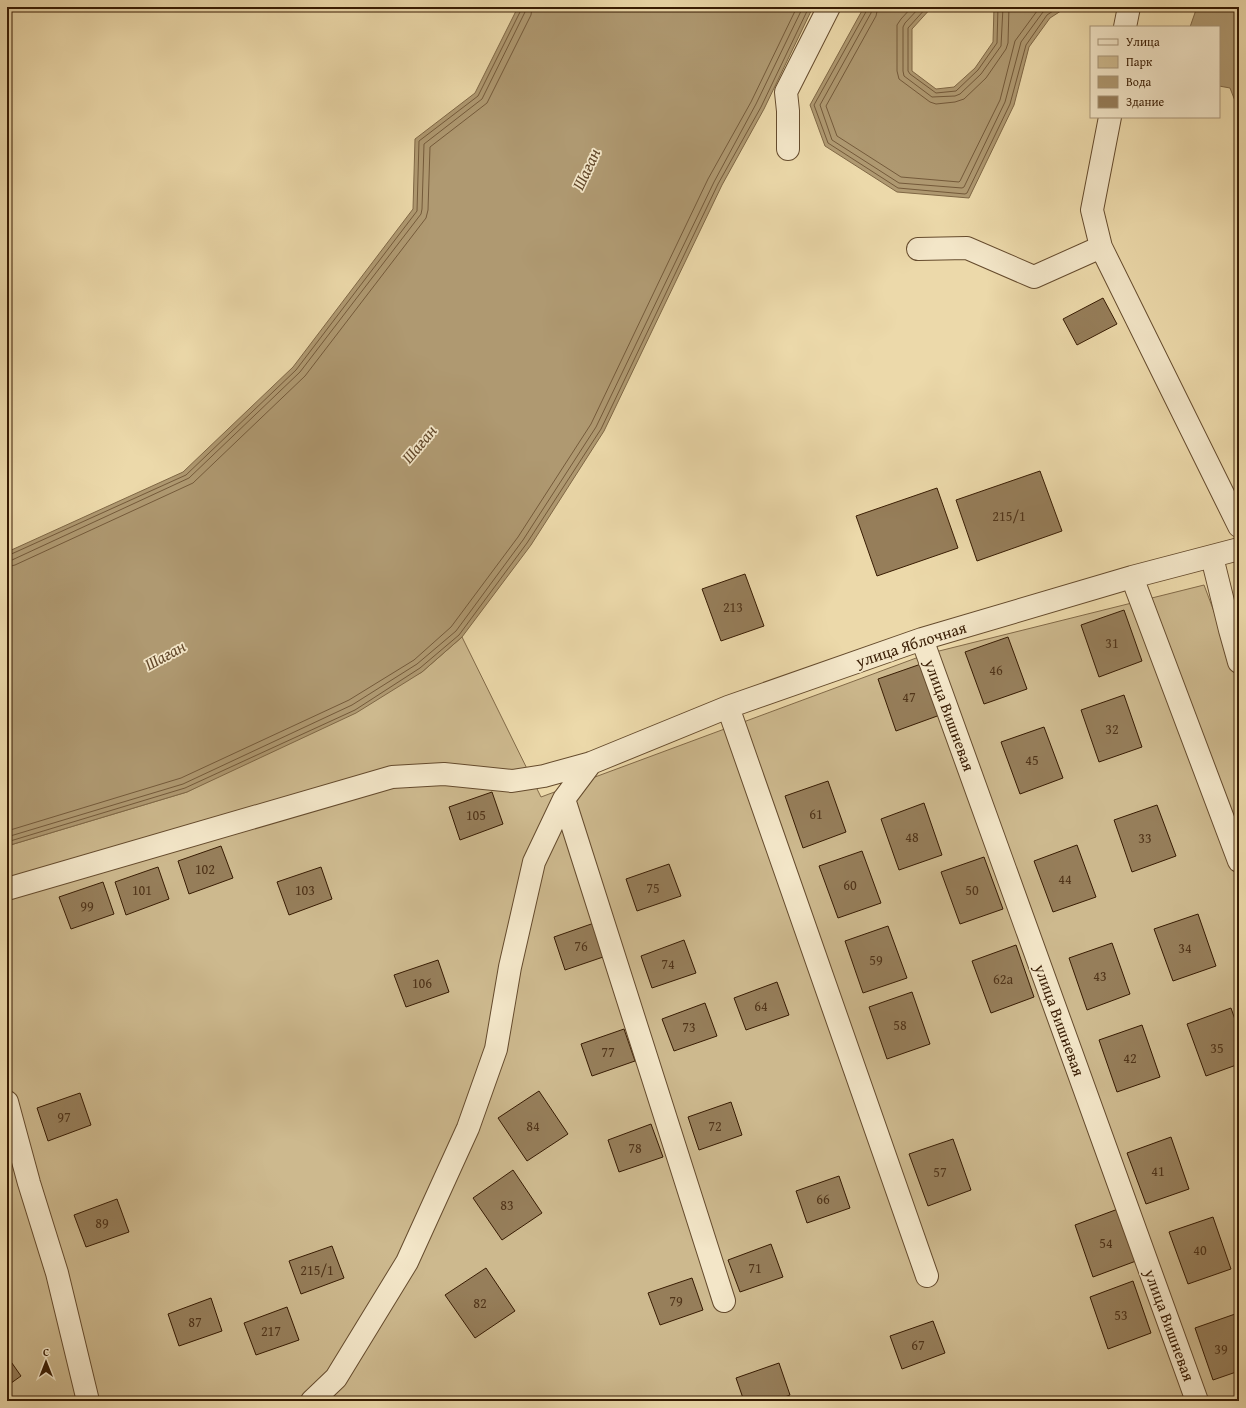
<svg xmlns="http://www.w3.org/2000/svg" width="1246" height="1408" font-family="'Gentium Book Plus',serif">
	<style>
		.green { fill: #cdb98e; stroke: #826a48 }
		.water { fill: #af9971; stroke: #7f6745 }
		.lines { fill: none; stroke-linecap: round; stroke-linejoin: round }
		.shore { stroke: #745a3a; stroke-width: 1 }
		.building { fill: #967e5a; stroke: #381c03 }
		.minor-casing { stroke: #654b2d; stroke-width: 24 }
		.minor { stroke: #f3e6c8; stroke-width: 22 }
		.labels { text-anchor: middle; stroke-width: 3.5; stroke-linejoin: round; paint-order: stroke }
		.number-label { font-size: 14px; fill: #503419 }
		.street-label { font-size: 16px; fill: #381c03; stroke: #f3e6c8 }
		.water-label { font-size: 17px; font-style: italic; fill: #62482a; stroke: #f3e6c8 }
	</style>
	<rect width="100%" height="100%" fill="#ecd9aa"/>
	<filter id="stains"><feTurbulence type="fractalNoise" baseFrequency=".005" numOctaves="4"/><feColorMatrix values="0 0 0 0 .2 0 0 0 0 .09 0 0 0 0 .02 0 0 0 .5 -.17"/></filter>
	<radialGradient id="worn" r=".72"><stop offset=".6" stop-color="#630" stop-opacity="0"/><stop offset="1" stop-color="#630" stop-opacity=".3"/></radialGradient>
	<path class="green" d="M1204 585 1239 678V1401H7V846L187 792 422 672 462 637 541 797 927 654Z"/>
	<path class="water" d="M518 7H813L764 109 722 185 604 431 531 545 462 637 422 672 356 713 187 792 7 846V552L183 472 293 367 413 209 415 139 475 93Z
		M864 7H932L912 29V71L936 89 954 87 975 68 993 42 994 7H1067L1050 18 1029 47 1014 105 969 198 897 192 825 146 810 105Z
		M1197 7H1239V111L1230 88 1219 86V27H1190Z"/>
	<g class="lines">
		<path class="shore" d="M867 7V10L814 105 828 143 898 188 965 194 967 193 1010 104 1026 45 1047 15 1059 7
			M872 7 871 13 820 105 832 140 899 183 962 188 964 187 1005 102 1021 42 1043 12 1050 7
			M878 7 876 16 826 106 837 136 901 177 959 182 960 181 1000 100 1015 41 1040 7
			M912 7 901 19 897 25V71L899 79 930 102 936 104 955 102 964 99 986 78 1006 49 1008 43 1009 7
			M920 7 905 23 903 27V71L904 76 932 97 955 96 960 94 981 74 1001 46 1003 7
			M927 7 908 28V71L910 74 936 93 956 91 978 70 997 43 998 7
			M7 556 186 475 296 370 417 211 419 141 478 96 521 10V7
			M7 561 12 560 189 478 300 372 421 214 422 209 424 144 482 99 525 12 526 7
			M7 567 15 565 193 483 305 376 426 218 428 210 430 147 487 103 531 15 532 7
			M7 831 181 778 349 700 414 660 451 627 518 537 591 424 708 179 751 102 797 7
			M7 837 183 784 352 705 417 664 456 631 523 540 596 427 714 182 756 104 803 7
			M7 842 185 788 355 710 420 668 459 635 527 543 601 429 718 184 761 107 809 7"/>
	</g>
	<path class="building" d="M1103 298 1117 324 1077 345 1063 319Z
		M1040 471 1062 531 977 561 956 500Z
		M937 488 958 548 877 576 856 516Z
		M745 574 764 626 721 641 702 589Z
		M1124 610 1142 661 1099 677 1081 625Z
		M1008 637 1027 689 984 704 965 652Z
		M921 664 940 715 896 731 878 679Z
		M1124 695 1142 747 1099 762 1081 710Z
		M1044 727 1063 778 1020 794 1001 742Z
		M828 781 846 832 803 848 785 796Z
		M492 792 503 824 460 840 449 807Z
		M924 803 942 855 899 870 881 819Z
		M1157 805 1176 856 1132 872 1114 820Z
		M1077 845 1096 897 1053 912 1034 861Z
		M221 846 233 878 189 894 178 861Z
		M862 851 881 903 838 918 819 866Z
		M984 857 1003 909 960 924 941 872Z
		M669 864 681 896 637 911 626 879Z
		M158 867 169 899 126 915 115 882Z
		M321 867 332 899 289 915 277 882Z
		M103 882 114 914 71 929 59 897Z
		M1198 914 1216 966 1173 981 1154 929Z
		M597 922 609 955 565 970 554 937Z
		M888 926 907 978 863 993 845 941Z
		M684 940 696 973 652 988 641 956Z
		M1112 943 1130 994 1087 1010 1069 958Z
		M1016 945 1034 997 991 1013 972 961Z
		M438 960 449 992 406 1007 394 975Z
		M777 982 789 1015 746 1030 734 998Z
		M912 992 930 1044 887 1059 869 1007Z
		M705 1003 717 1036 674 1051 662 1019Z
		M1231 1008 1239 1031V1064L1206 1076 1187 1024Z
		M1142 1025 1160 1077 1117 1092 1099 1040Z
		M624 1029 635 1061 592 1076 581 1044Z
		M539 1091 568 1134 527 1161 498 1118Z
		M80 1093 91 1125 48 1141 37 1108Z
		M731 1102 742 1135 699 1150 688 1117Z
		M651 1124 663 1157 619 1172 608 1140Z
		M1171 1137 1189 1189 1146 1204 1127 1153Z
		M953 1139 971 1190 928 1206 909 1154Z
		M513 1170 542 1213 502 1240 473 1198Z
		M839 1176 850 1208 807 1223 796 1191Z
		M117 1199 129 1232 86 1247 74 1215Z
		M1118 1209 1136 1261 1093 1277 1075 1225Z
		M1213 1217 1231 1269 1188 1284 1169 1232Z
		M771 1244 783 1277 740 1292 728 1260Z
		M332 1246 344 1278 301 1294 289 1261Z
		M486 1268 515 1311 475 1338 445 1295Z
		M692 1278 703 1310 660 1325 648 1293Z
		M1133 1281 1151 1333 1108 1349 1090 1297Z
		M211 1298 222 1331 179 1346 168 1314Z
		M287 1307 299 1340 256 1355 244 1323Z
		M1238 1313 1239 1371 1213 1380 1195 1328Z
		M933 1321 945 1353 902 1369 890 1336Z
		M7 1356 21 1376 7 1386Z
		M779 1363 790 1395 774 1401H744L736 1378Z"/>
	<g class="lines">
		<defs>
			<path id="minor" d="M1125 27 1129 7
				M1110 117 1092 210 1101 247 1239 526
				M788 149V111L786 92 829 7
				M918 249 967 248 1034 277 1101 247
				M1212 557 1230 630 1239 662
				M1132 577 1239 861
				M922 639 1197 1401
				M728 707 927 1276
				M564 799 724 1301
				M7 889 392 777 444 774 512 781 544 776 591 763 728 707 922 639 1132 577 1239 549
				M7 1102 29 1183 57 1273 88 1401
				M312 1401 336 1378 407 1262 468 1128 496 1049 510 967 534 862 564 799 591 763"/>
		</defs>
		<use href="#minor" class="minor-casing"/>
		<use href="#minor" class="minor"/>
	</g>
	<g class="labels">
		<g class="number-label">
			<text x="1009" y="521">215/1</text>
			<text x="733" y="612">213</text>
			<text x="1112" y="648">31</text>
			<text x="996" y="675">46</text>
			<text x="909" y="702">47</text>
			<text x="1112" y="734">32</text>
			<text x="1032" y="765">45</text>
			<text x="816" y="819">61</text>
			<text x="476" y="820">105</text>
			<text x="912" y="842">48</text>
			<text x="1145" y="843">33</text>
			<text x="205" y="874">102</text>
			<text x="1065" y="884">44</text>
			<text x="850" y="890">60</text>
			<text x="653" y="893">75</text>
			<text x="142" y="895">101</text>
			<text x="305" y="895">103</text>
			<text x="972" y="895">50</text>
			<text x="87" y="911">99</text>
			<text x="581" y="951">76</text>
			<text x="1185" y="953">34</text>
			<text x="876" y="965">59</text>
			<text x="668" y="969">74</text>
			<text x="1100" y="981">43</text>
			<text x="1003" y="984">62а</text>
			<text x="422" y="988">106</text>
			<text x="761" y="1011">64</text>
			<text x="900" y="1030">58</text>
			<text x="689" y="1032">73</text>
			<text x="1217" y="1053">35</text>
			<text x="608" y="1057">77</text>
			<text x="1130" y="1063">42</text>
			<text x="64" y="1122">97</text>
			<text x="533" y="1131">84</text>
			<text x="715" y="1131">72</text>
			<text x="635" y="1153">78</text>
			<text x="1158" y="1176">41</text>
			<text x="940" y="1177">57</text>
			<text x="823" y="1204">66</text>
			<text x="507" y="1210">83</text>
			<text x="102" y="1228">89</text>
			<text x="1106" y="1248">54</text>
			<text x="1200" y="1255">40</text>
			<text x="755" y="1273">71</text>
			<text x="317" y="1275">215/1</text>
			<text x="676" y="1306">79</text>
			<text x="480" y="1308">82</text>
			<text x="1121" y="1320">53</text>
			<text x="195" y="1327">87</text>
			<text x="271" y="1336">217</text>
			<text x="918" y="1350">67</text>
			<text x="1221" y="1354">39</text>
		</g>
		<g class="street-label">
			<text transform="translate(911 644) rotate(-18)" y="6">улица Яблочная</text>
			<text transform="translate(950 715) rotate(70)" y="6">улица Вишневая</text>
			<text transform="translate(1060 1020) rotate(70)" y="6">улица Вишневая</text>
			<text transform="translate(1170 1325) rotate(70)" y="6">улица Вишневая</text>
		</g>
		<g class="water-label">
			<text transform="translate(586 169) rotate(-65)" y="6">Шаған</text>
			<text transform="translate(419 444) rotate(-50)" y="6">Шаған</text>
			<text transform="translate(165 655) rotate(-29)" y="6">Шаған</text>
		</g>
	</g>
	<rect width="1246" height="1408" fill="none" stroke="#ecd9aa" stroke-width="24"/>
	<rect x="8" y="8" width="1230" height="1392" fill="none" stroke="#381c03" stroke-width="2"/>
	<rect x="12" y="12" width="1222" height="1384" fill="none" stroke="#381c03"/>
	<rect x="1090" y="26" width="130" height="92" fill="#f3e6c8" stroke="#a89579"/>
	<rect x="1098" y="39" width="20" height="6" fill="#f3e6c8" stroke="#a89579"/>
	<text x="1126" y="46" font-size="12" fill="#381c03">Улица</text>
	<rect x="1098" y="56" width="20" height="12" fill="#cdb98e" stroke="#a89579"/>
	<text x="1126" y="66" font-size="12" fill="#381c03">Парк</text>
	<rect x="1098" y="76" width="20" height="12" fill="#af9971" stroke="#a89579"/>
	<text x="1126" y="86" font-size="12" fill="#381c03">Вода</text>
	<rect x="1098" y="96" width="20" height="12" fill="#967e5a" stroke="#a89579"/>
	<text x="1126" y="106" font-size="12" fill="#381c03">Здание</text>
	<g transform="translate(46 1362)" stroke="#f3e6c8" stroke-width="3" paint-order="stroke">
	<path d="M0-3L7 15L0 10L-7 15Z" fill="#381c03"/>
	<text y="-6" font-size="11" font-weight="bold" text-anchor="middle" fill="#381c03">С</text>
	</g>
	<rect width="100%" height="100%" filter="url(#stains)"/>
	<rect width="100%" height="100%" fill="url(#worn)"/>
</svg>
